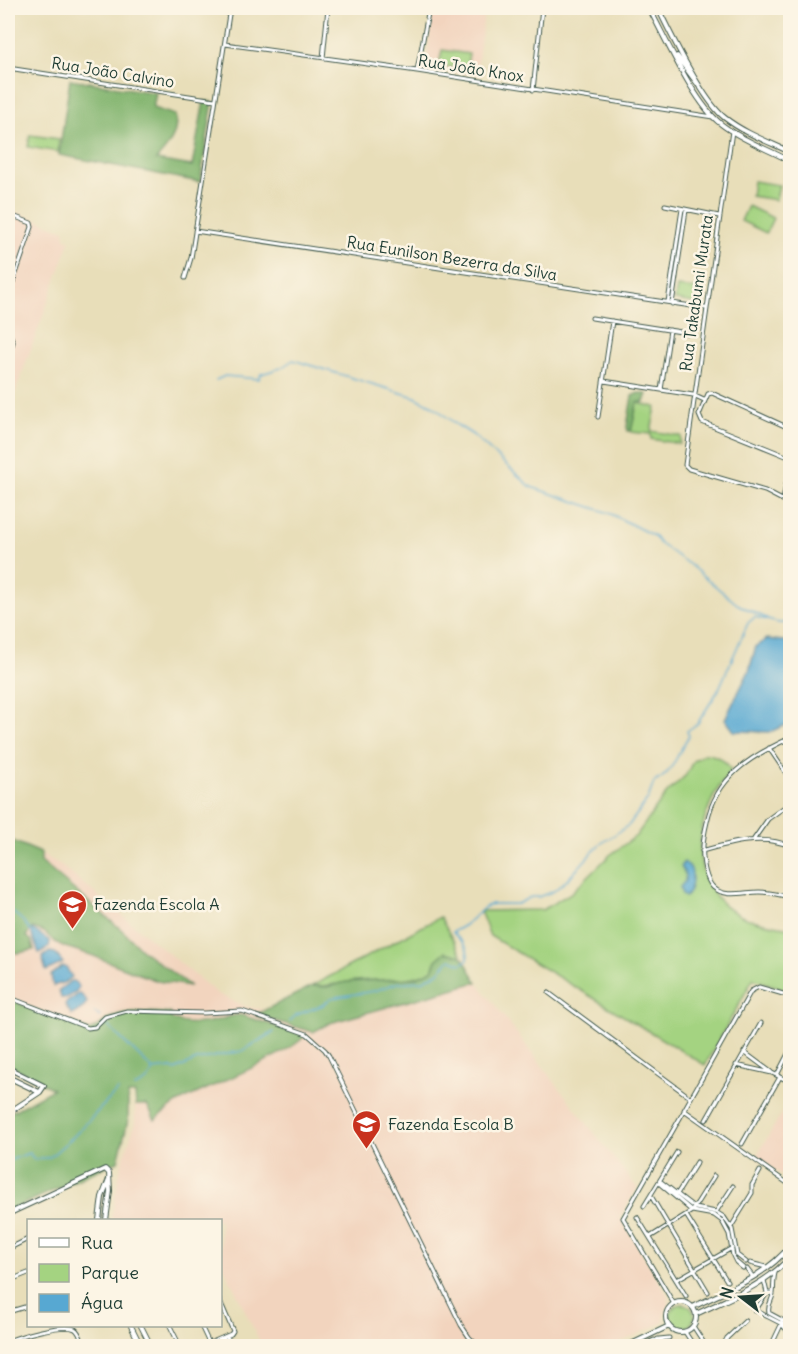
<svg xmlns="http://www.w3.org/2000/svg" width="798" height="1354" font-family="Delius,sans-serif">
	<style>
		.built { fill: #f2d4be }
		.green { fill: #a4d381; stroke: #62885a; stroke-width: 1.5 }
		.forest { fill: #83b56f; stroke: #517952; stroke-width: 1.5 }
		.water { fill: #57a8d2; stroke: #3b7283; stroke-width: 1.5 }
		.lines { fill: none; stroke-linecap: round; stroke-linejoin: round }
		.stream { stroke: #57a8d2; stroke-width: 1.5 }
		.street-casing { stroke: #3d5548; stroke-width: 5 }
		.secondary-casing { stroke: #3d5548; stroke-width: 6 }
		.street { stroke: #fff; stroke-width: 3 }
		.secondary { stroke: #fff; stroke-width: 4 }
		.labels { text-anchor: middle; stroke-width: 5; stroke-linejoin: round; paint-order: stroke }
		.street-label { font-size: 16px; fill: #1f3d34; stroke: #fcf5e5 }
		.poi-label { font-size: 16px; fill: #1f3d34; stroke: #fcf5e5; text-anchor: start }
	</style>
	<rect width="100%" height="100%" fill="#fcf5e5"/>
	<filter id="ink" filterUnits="userSpaceOnUse"><feTurbulence type="fractalNoise" baseFrequency=".0167" numOctaves="2"/><feDisplacementMap in="SourceGraphic" scale="12" xChannelSelector="R" yChannelSelector="G"/><feConvolveMatrix kernelMatrix="1 2 1 2 8 2 1 2 1" color-interpolation-filters="sRGB"/></filter>
	<filter id="wash" filterUnits="userSpaceOnUse"><feTurbulence type="fractalNoise" baseFrequency=".008" numOctaves="4" result="noise"/><feDisplacementMap in="SourceGraphic" scale="24" xChannelSelector="R" yChannelSelector="G"/><feGaussianBlur stdDeviation="1.35" result="paint"/><feColorMatrix in="noise" values="0 0 0 0 0 0 0 0 0 0 0 0 0 0 0 0 0 1.4 0 .05"/><feComposite in="paint" operator="in"/></filter>
	<g filter="url(#wash)">
		<rect width="100%" height="100%" fill="#e8deb9"/>
		<path class="built" d="M433 8H485L476 75 426 68Z
			M8 209 64 230 65 237 70 241 8 412Z
			M8 839 31 848 59 864 218 994 246 1007 268 1010 440 917 477 982 637 1188 620 1217 668 1296 669 1305 664 1314V1322L613 1346H262L221 1261 220 1220H111L120 1170 135 1123V1094L8 1064Z
			M787 1104 790 1107V1181L756 1157Z"/>
		<path class="green" d="M442 50 469 54 466 70 439 65Z
			M30 135 59 139 58 152 28 147Z
			M753 181 779 185 776 200 751 196Z
			M748 206 773 218 766 233 741 221Z
			M677 287 704 290 703 302 700 304 675 300Z
			M637 403 656 407 651 431 681 436 680 444 651 439V434L631 432Z
			M704 754C713 753 727 761 731 770 695 814 681 885 741 916 756 923 775 925 790 928V991L753 979 705 1065 490 936 480 911 542 910 571 893 610 855 636 836 666 794 686 775 693 761Z
			M440 917 462 956 434 964 432 970C410 983 383 978 358 981 342 982 328 987 312 986Z
			M670 1316a12 12 0 1 1 24 0a12 12 0 1 1-24 0Z"/>
		<path class="forest" d="M70 79 156 93 153 108 175 115C179 134 168 147 156 160L192 166 204 101 213 102 200 182 59 155Z
			M638 393 647 394 644 402 637 403 631 431H628L627 427 632 396Z
			M8 839 41 853V862L123 931 142 950 190 986 157 981 91 955 65 947 55 942 44 932 33 928 26 936 31 940 34 950 18 953 8 952Z
			M445 952 462 956 477 982 330 1023 313 1032 255 1015 312 986 327 987 346 982 415 978 432 970 436 960Z
			M8 999 89 1030C99 1028 105 1019 114 1016 131 1009 153 1013 171 1013V1018C183 1026 204 1024 218 1020 227 1018 231 1014 241 1015L305 1035C297 1051 204 1089 181 1101 171 1106 164 1113 155 1120L147 1105H136L135 1094H128V1120L118 1161 8 1211V1114L53 1089 8 1064Z"/>
		<path class="water" d="M767 639 790 642V723L770 732 734 731 725 719 749 671 756 646Z
			M684 862C686 864 690 866 691 869 694 877 691 893 685 897L682 895 680 887 685 881V875L681 866Z
			M32 929 50 941 49 947 39 953 32 936Z
			M50 952 55 953 63 963 46 971 42 957Z
			M62 967H66L72 977 65 982 53 986 51 975Z
			M71 981H74L79 987C76 993 68 999 61 998L59 990Z
			M80 993 87 1002 83 1008 72 1015 65 1005 66 1003Z"/>
		<g class="lines">
			<path class="stream" d="M216 380 225 376 259 379 261 374 281 368 293 360 415 397 433 406 457 425 473 435 531 487 609 513 654 536 660 544 690 565 737 604 768 619
				M8 908 23 921 32 933
				M94 1012 100 1017
				M290 1021 296 1015 323 1005 331 998 374 991 397 983 422 981 439 972 450 959 462 964 468 959C468 942 460 943 453 932L465 925 485 907 492 904H517L531 897H538L554 891 568 879 599 845 629 825 648 799 654 782C674 774 677 752 689 736L687 731 697 724 718 691 748 623 755 617 779 623H790
				M108 1026 152 1069
				M135 1087C143 1083 151 1081 152 1070L172 1068 175 1070 197 1060 242 1051 274 1032
				M8 1161 29 1153 35 1160 50 1157 74 1136 118 1090"/>
		</g>
	</g>
	<g filter="url(#ink)">
		<g class="lines">
			<defs>
				<path id="street" d="M225 44 417 71 713 117
					M323 58 328 8
					M8 68 215 100
					M417 71 429 8
					M533 90 542 8
					M732 131 685 465 689 469 765 491 790 504
					M665 205 719 216
					M8 214 31 223 32 227 8 297
					M195 231 705 308
					M185 278 191 258 230 8
					M668 302 682 209
					M672 304 686 210
					M592 318 694 334
					M8 329 13 342 8 359
					M604 381 693 395 704 400
					M661 390 670 330
					M598 417 612 321
					M786 456 702 422 699 415 708 394 712 393 789 428
					M783 500 790 465
					M790 738C751 756 716 777 707 822 704 834 702 846 703 858 704 867 707 882 714 888 725 898 745 892 759 892 770 892 780 895 790 897
					M769 748 790 779
					M754 839 768 819 790 803
					M702 851C730 843 763 834 790 846
					M549 993 691 1098
					M790 996 759 987 751 991 684 1110 790 1185
					M8 997 88 1028 95 1027 105 1017 127 1011 204 1013 242 1011 307 1034 325 1050 329 1056 461 1325 469 1337 478 1346
					M744 1052 771 1072
					M736 1065 772 1073 790 1082
					M777 1075 790 1050
					M706 1120 761 1023
					M742 1144 780 1077
					M660 1181 695 1208 716 1212 724 1217 732 1229 737 1255 746 1262
					M659 1183 692 1211 714 1215 722 1221 729 1234 733 1256 736 1262 743 1268
					M677 1194 697 1162
					M651 1196 708 1292
					M644 1206 677 1152
					M716 1212 733 1186
					M686 1215 727 1281
					M637 1217 686 1296
					M731 1227 752 1193V1185L760 1171
					M650 1237 692 1211 714 1176
					M8 1249 28 1239
					M750 1263 766 1267
					M783 1265 790 1270
					M747 1269 753 1277
					M775 1273C773 1280 774 1287 773 1294 772 1302 767 1304 769 1313L782 1320
					M676 1280 732 1248
					M764 1280 767 1293
					M8 1281 28 1273
					M744 1291C747 1311 765 1314 780 1323
					M674 1304 623 1218 684 1111
					M755 1311 767 1293H773
					M8 1312 28 1306
					M782 1320 785 1322 784 1325 781 1324Z
					M782 1325 790 1333
					M170 1326 180 1346
					M201 1326 209 1343
					M693 1326 706 1346
					M685 1332 694 1346
					M226 1336 234 1346
					M223 1338 229 1346
					M659 1339 669 1338
					M8 1341C20 1336 63 1323 75 1329 80 1332 82 1342 84 1346
					M203 1346 231 1334 233 1331 220 1301
					M641 1346 654 1340
					M648 1346 654 1344
					M655 1346 654 1342 658 1339 662 1341 660 1346
					M723 1346 727 1338 745 1321
					M771 1346 781 1325"/>
				<path id="secondary" d="M649 8C666 39 694 103 721 124 741 140 768 149 790 161
					M658 8C670 33 704 102 725 118 744 133 769 142 790 152
					M677 56 697 83
					M8 1068 44 1086 40 1092 8 1113
					M8 1077 39 1092
					M8 1214 105 1169 109 1173 110 1191 106 1220
					M99 1220 102 1197 109 1179
					M666 1317a15 15 0 1 1 30 0a15 15 0 1 1-30 0Z
					M693 1307C727 1290 765 1277 790 1246
					M696 1314C729 1298 766 1285 790 1257
					M131 1326 141 1346
					M141 1326 151 1346
					M627 1346 669 1326"/>
			</defs>
			<use href="#street" class="street-casing"/>
			<use href="#secondary" class="secondary-casing"/>
			<use href="#street" class="street"/>
			<use href="#secondary" class="secondary"/>
		</g>
	</g>
	<defs>
		<symbol id="university-pin" viewBox="-11 -11 22 30"><path d="M0 17L-7.5 6A9.5 9.5 0 1 1 7.5 6Z" fill="#c8321e" stroke="#fcf5e5"/><path d="M0-5L7-2L0 1L-7-2ZM-4 1L0 2.5L4 1V4Q0 6-4 4Z" fill="#fff"/></symbol>
	</defs>
	<g fill-rule="evenodd">
		<use href="#university-pin" x="56" y="888" width="33" height="45"/>
		<use href="#university-pin" x="350" y="1108" width="33" height="45"/>
	</g>
	<g class="labels">
		<g class="street-label">
			<text transform="translate(471 68) rotate(9)" y="6">Rua João Knox</text>
			<text transform="translate(113 72) rotate(9)" y="6">Rua João Calvino</text>
			<text transform="translate(452 258) rotate(9)" y="6">Rua Eunilson Bezerra da Silva</text>
			<text transform="translate(696 293) rotate(-82)" y="6">Rua Takabumi Murata</text>
		</g>
		<g class="poi-label">
			<text x="94" y="910">Fazenda Escola A</text>
			<text x="388" y="1130">Fazenda Escola B</text>
		</g>
	</g>
	<rect width="798" height="1354" fill="none" stroke="#fcf5e5" stroke-width="30"/>
	<rect x="27" y="1219" width="195" height="108" fill="#fcf5e5" stroke="#a4ab9e" stroke-width="1.5"/>
	<rect x="39" y="1238" width="30" height="9" fill="#ffffff" stroke="#a4ab9e" stroke-width="1.5"/>
	<text x="81" y="1249" font-size="18" fill="#1f3d34">Rua</text>
	<rect x="39" y="1264" width="30" height="18" fill="#a4d381" stroke="#a4ab9e" stroke-width="1.5"/>
	<text x="81" y="1279" font-size="18" fill="#1f3d34">Parque</text>
	<rect x="39" y="1294" width="30" height="18" fill="#57a8d2" stroke="#a4ab9e" stroke-width="1.5"/>
	<text x="81" y="1309" font-size="18" fill="#1f3d34">Água</text>
	<g transform="translate(741 1297) rotate(287)" stroke="#fcf5e5" stroke-width="4.5" paint-order="stroke">
	<path d="M0-4.5L10 22L0 15L-10 22Z" fill="#1f3d34"/>
	<text y="-9" font-size="16" font-weight="bold" text-anchor="middle" fill="#1f3d34">N</text>
	</g>
</svg>
